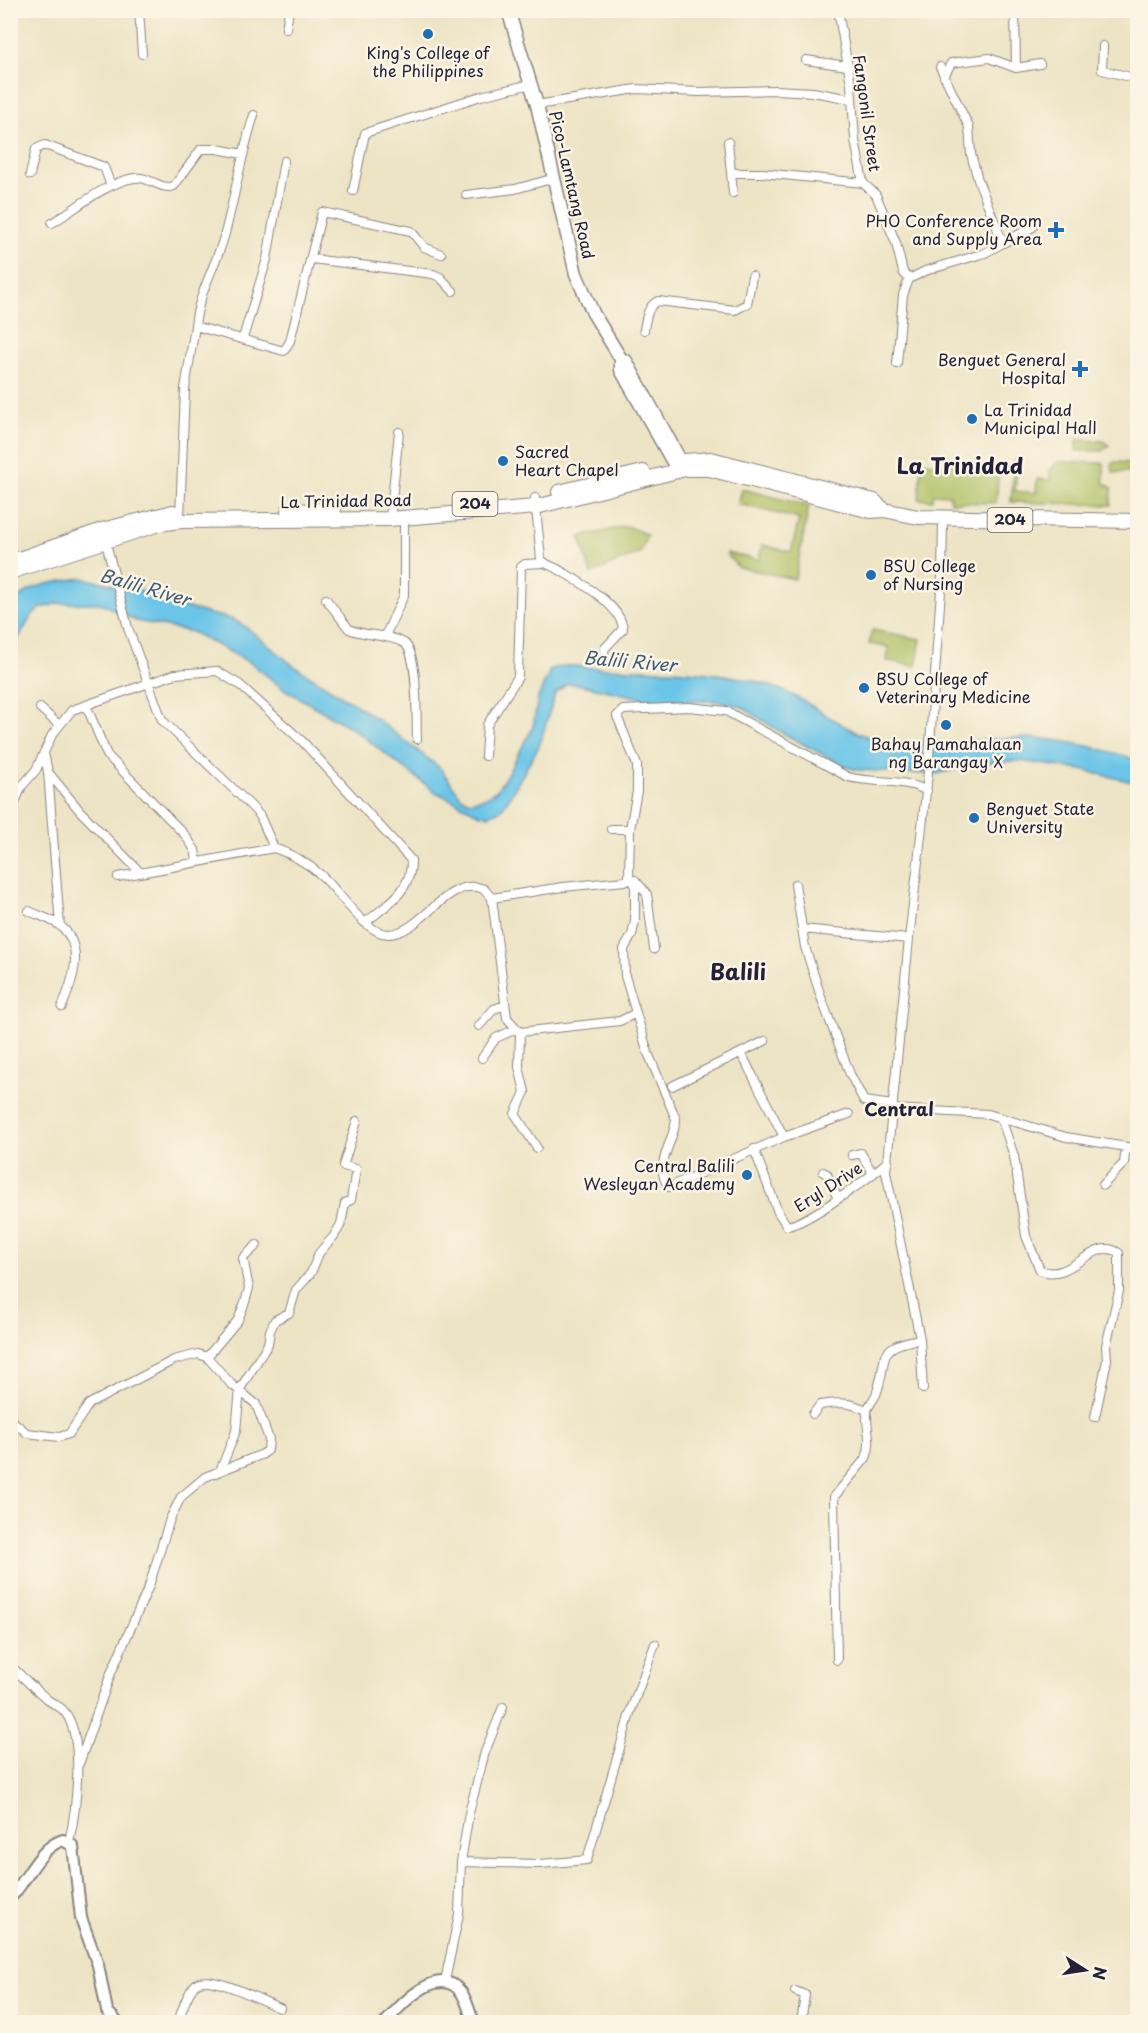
<svg xmlns="http://www.w3.org/2000/svg" width="1148" height="2033" font-family="'Playpen Sans',sans-serif">
	<style>
		.green { fill: #adc063; stroke: #68714f; stroke-width: 1.5 }
		.water { fill: #6bc5e8; stroke: #467492; stroke-width: 1.5 }
		.lines { fill: none; stroke-linecap: round; stroke-linejoin: round }
		.stream { stroke: #6bc5e8; stroke-width: 2 }
		.street-casing { stroke: #888380; stroke-width: 10 }
		.secondary-casing { stroke: #888380; stroke-width: 14 }
		.primary-casing { stroke: #888380; stroke-width: 15 }
		.highway-casing { stroke: #888380; stroke-width: 16 }
		.street { stroke: #fff; stroke-width: 8 }
		.secondary { stroke: #fff; stroke-width: 10 }
		.primary { stroke: #fff; stroke-width: 12 }
		.highway { stroke: #fff; stroke-width: 14 }
		.poi-dot { fill: #1f6fb2; stroke: #fcf5e5; stroke-width: 2 }
		.labels { text-anchor: middle; stroke-width: 5; stroke-linejoin: round; paint-order: stroke }
		.shield { fill: #fcf5e5; stroke: #63616e; stroke-width: 1.5 }
		.shield-label { font-size: 15px; font-weight: bold; fill: #22223b }
		.poi-label { font-size: 16px; fill: #22223b; stroke: #fcf5e5; text-anchor: start }
		.street-label { font-size: 16px; fill: #22223b; stroke: #fcf5e5 }
		.water-label { font-size: 18px; font-style: italic; fill: #3c5b78; stroke: #fcf5e5 }
		.neighbourhood-label { font-size: 18px; font-weight: bold; fill: #22223b; stroke: #fcf5e5 }
		.district-label { font-size: 22px; font-weight: bold; fill: #22223b; stroke: #fcf5e5 }
	</style>
	<rect width="100%" height="100%" fill="#fcf5e5"/>
	<filter id="ink" filterUnits="userSpaceOnUse"><feTurbulence type="fractalNoise" baseFrequency=".0167" numOctaves="2"/><feDisplacementMap in="SourceGraphic" scale="12" xChannelSelector="R" yChannelSelector="G"/><feConvolveMatrix kernelMatrix="1 2 1 2 8 2 1 2 1" color-interpolation-filters="sRGB"/></filter>
	<filter id="wash" filterUnits="userSpaceOnUse"><feTurbulence type="fractalNoise" baseFrequency=".008" numOctaves="4" result="noise"/><feDisplacementMap in="SourceGraphic" scale="24" xChannelSelector="R" yChannelSelector="G"/><feGaussianBlur stdDeviation="1.35" result="paint"/><feColorMatrix in="noise" values="0 0 0 0 0 0 0 0 0 0 0 0 0 0 0 0 0 1.4 0 .05"/><feComposite in="paint" operator="in"/></filter>
	<g filter="url(#wash)">
		<rect width="100%" height="100%" fill="#ede4c5"/>
		<path class="green" d="M1077 440 1103 441 1109 445 1102 451H1077Z
			M1014 461H1018L1015 491 1036 493 1037 479 1050 480V470L1058 462 1104 463V483L1112 488 1111 505 1011 502Z
			M922 462 999 468 996 503 950 502V495L933 494 932 500 919 499Z
			M1114 462 1134 463 1136 471 1113 473 1112 464Z
			M742 489 809 506 795 579 738 567 727 555V553L759 560 762 545 791 552 799 519 738 504Z
			M627 526 647 535 641 552 591 574 580 537Z
			M872 630 921 639 916 666 887 661 889 647 869 644Z"/>
		<path class="water" d="M82 578 143 591 191 609 234 620 246 627 294 666 370 714 440 768 461 797 470 801 485 798 497 790 508 773 533 727 538 698 550 670C564 662 583 668 599 668 655 670 727 668 779 689 817 704 844 734 885 741 931 749 976 738 1021 738 1059 738 1101 748 1137 760V783L1082 770 1020 761 992 762 934 774 859 770 846 767 779 731 742 707 718 701H655L577 684H567L555 694 539 746 508 800 501 810 489 815 480 814 434 791 353 729 282 688 251 663 192 632 136 621 101 603H59L41 608 32 615 11 652C11 640 9 626 11 614 15 584 60 582 82 578Z"/>
		<g class="lines">
			<path class="stream" d="M521 15 529 10"/>
		</g>
	</g>
	<g filter="url(#ink)">
		<g class="lines">
			<defs>
				<path id="street" d="M139 10 142 54
					M838 10 851 84 855 140 863 183 876 195 896 243 903 272 909 279
					M1015 11 1016 68
					M286 29 289 10
					M1103 46 1102 70 1138 79
					M806 60 847 66
					M940 67 969 127 971 154 978 180 1003 243 1033 227
					M944 77 951 63 989 58 1016 68 1040 64
					M537 105 636 89 699 92 776 90 813 92 851 99
					M254 115C241 155 235 197 224 237 215 267 198 295 195 326L284 351 290 341 322 212 411 231 424 247 441 254
					M728 142 733 193
					M732 173H763L863 183
					M30 175 36 149 45 145 104 167 111 186
					M353 191 365 133 481 96 531 84
					M466 195 515 189 555 178
					M52 223C77 208 105 183 134 178 148 175 161 191 174 186L201 149H217L243 154
					M312 259 433 274 440 277 453 291
					M644 330C646 319 647 306 658 301L735 310 747 304 752 276
					M243 338 267 259 284 161
					M897 364 903 295 909 279 925 271 985 253 1003 243
					M535 498 541 559C546 566 554 566 561 571 580 582 621 605 623 629L605 648 603 656
					M180 519 185 389 195 326
					M390 519 399 432
					M105 539 128 628 162 720 251 806 260 816 274 848
					M326 599 349 629C366 637 387 633 404 643 419 653 416 721 417 739
					M385 636 404 595V517
					M86 705 107 755 185 835 195 850 197 860
					M40 708 58 724
					M44 753 48 772 60 926
					M485 756 487 725 518 677 521 567 525 564 544 563
					M48 772 80 811 140 872
					M10 814 22 786 36 770 52 735 72 710 175 674 217 671 240 685 303 742 411 860C412 892 387 904 365 923
					M611 829H630
					M118 877 274 848C292 854 306 862 321 875 338 889 365 935 389 934 424 932 446 875 484 889L492 898 507 1018 520 1032 519 1067 525 1092 515 1114 537 1148
					M629 879 630 829 637 791V765L617 716 623 710 689 707 726 711 848 777C875 784 904 778 927 791
					M635 880V921L632 935 624 949 625 976 648 1053 676 1119C675 1140 652 1166 669 1187L784 1137 849 1114
					M795 884 805 947 822 1000 850 1074 864 1101 893 1105
					M492 898 563 887 635 880 647 894 654 949
					M29 911C40 916 54 920 63 928 85 950 72 983 62 1007
					M802 929 909 939
					M479 1026 494 1009 505 1005
					M520 1032 620 1021 636 1013
					M741 1053 784 1137
					M482 1058 496 1038 516 1029
					M672 1086 765 1041
					M893 1109 988 1114 1066 1137 1138 1149
					M1001 1118 1014 1156 1026 1236 1040 1270C1071 1284 1093 1235 1119 1253V1291L1106 1346 1107 1360 1095 1417
					M754 1149 778 1212 787 1226C808 1223 872 1176 888 1161
					M852 1155 861 1153 873 1174
					M823 1172 827 1174 837 1197
					M1103 1185 1124 1163 1126 1147
					M207 1357 238 1320 245 1302 249 1288 243 1258 257 1245
					M923 1389 920 1339 886 1172 909 939 927 784 942 577 943 520
					M813 1414 820 1405C837 1402 850 1402 866 1410
					M10 1419 27 1433 59 1437 69 1434 89 1404 174 1360 198 1354 207 1357 231 1384 256 1404 269 1439 268 1450 263 1454 205 1477 181 1497 170 1519 149 1586 111 1673 79 1764
					M220 1471 236 1431 240 1389 268 1344 270 1331 275 1320 289 1313 296 1290 311 1273 319 1253 334 1236 341 1224 345 1203 351 1200 356 1169 343 1166 357 1121
					M837 1660 834 1497 866 1458C873 1442 866 1429 867 1412 867 1406 875 1399 877 1392 889 1355 875 1347 920 1339
					M10 1665C22 1677 35 1689 48 1700 53 1704 59 1706 63 1710 86 1734 76 1812 69 1842
					M461 1862 540 1864 587 1860 631 1710 655 1644
					M445 1981 459 1914 461 1862 469 1813 485 1752 503 1707
					M795 1991 805 1995 801 2022
					M178 2022C182 2010 187 1993 196 1984 209 1972 264 2002 280 2008"/>
				<path id="secondary" d="M10 1898C27 1881 39 1847 63 1840L73 1846 81 1918 98 1965 107 2011 117 2022
					M386 2022C401 2004 439 1963 461 1992 467 2000 470 2013 473 2022"/>
				<path id="primary" d="M508 10 537 105 576 274 593 313 621 359 626 361 685 469
					M621 359V370L678 471"/>
				<path id="highway" d="M685 461 711 459 874 501 884 510
					M559 492 643 472
					M288 511 334 510
					M10 562 102 530 173 512
					M10 572 159 524 180 521 390 519 536 507 685 469H709L871 511 884 510 918 517 1138 521"/>
			</defs>
			<use href="#street" class="street-casing"/>
			<use href="#secondary" class="secondary-casing"/>
			<use href="#primary" class="primary-casing"/>
			<use href="#highway" class="highway-casing"/>
			<use href="#street" class="street"/>
			<use href="#secondary" class="secondary"/>
			<use href="#primary" class="primary"/>
			<use href="#highway" class="highway"/>
		</g>
	</g>
	<g class="poi-dot">
		<circle cx="428" cy="34" r="6"/>
		<path d="M1053 221h6v6h6v6h-6v6h-6v-6h-6v-6h6z"/>
		<path d="M1077 360h6v6h6v6h-6v6h-6v-6h-6v-6h6z"/>
		<circle cx="972" cy="419" r="6"/>
		<circle cx="503" cy="461" r="6"/>
		<circle cx="871" cy="575" r="6"/>
		<circle cx="864" cy="688" r="6"/>
		<circle cx="946" cy="725" r="6"/>
		<circle cx="974" cy="818" r="6"/>
		<circle cx="747" cy="1175" r="6"/>
	</g>
	<g class="labels">
		<g class="shield">
			<rect x="452.5" y="492" width="45" height="24" rx="4.5"/>
			<rect x="987.5" y="508" width="45" height="24" rx="4.5"/>
		</g>
		<g class="shield-label">
			<text x="475" y="509">204</text>
			<text x="1010" y="525">204</text>
		</g>
		<g class="poi-label">
			<text x="428" y="59" text-anchor="middle">King's College of<tspan x="428" dy="18">the Philippines</tspan></text>
			<text x="1042" y="227" text-anchor="end">PHO Conference Room<tspan x="1042" dy="18">and Supply Area</tspan></text>
			<text x="1066" y="366" text-anchor="end">Benguet General<tspan x="1066" dy="18">Hospital</tspan></text>
			<text x="984" y="416">La Trinidad<tspan x="984" dy="18">Municipal Hall</tspan></text>
			<text x="515" y="458">Sacred<tspan x="515" dy="18">Heart Chapel</tspan></text>
			<text x="883" y="572">BSU College<tspan x="883" dy="18">of Nursing</tspan></text>
			<text x="876" y="685">BSU College of<tspan x="876" dy="18">Veterinary Medicine</tspan></text>
			<text x="946" y="750" text-anchor="middle">Bahay Pamahalaan<tspan x="946" dy="18">ng Barangay X</tspan></text>
			<text x="986" y="815">Benguet State<tspan x="986" dy="18">University</tspan></text>
			<text x="735" y="1172" text-anchor="end">Central Balili<tspan x="735" dy="18">Wesleyan Academy</tspan></text>
		</g>
		<g class="street-label">
			<text transform="translate(867 113) rotate(82)" y="6">Fangonil Street</text>
			<text transform="translate(572 185) rotate(77)" y="6">Pico-Lamtang Road</text>
			<text transform="translate(346 501) rotate(-1)" y="6">La Trinidad Road</text>
			<text transform="translate(828 1187) rotate(-33)" y="6">Eryl Drive</text>
		</g>
		<g class="water-label">
			<text transform="translate(145 588) rotate(16)" y="6">Balili River</text>
			<text transform="translate(630 662) rotate(5)" y="6">Balili River</text>
		</g>
		<g class="neighbourhood-label">
			<text x="899" y="1116">Central</text>
		</g>
		<g class="district-label">
			<text x="960" y="474">La Trinidad</text>
			<text x="738" y="980">Balili</text>
		</g>
	</g>
	<rect width="1148" height="2033" fill="none" stroke="#fcf5e5" stroke-width="36"/>
	<g transform="translate(1085 1970) rotate(102)" stroke="#fcf5e5" stroke-width="4.5" paint-order="stroke">
	<path d="M0-4.5L10 22L0 15L-10 22Z" fill="#22223b"/>
	<text y="-9" font-size="16" font-weight="bold" text-anchor="middle" fill="#22223b">N</text>
	</g>
</svg>
